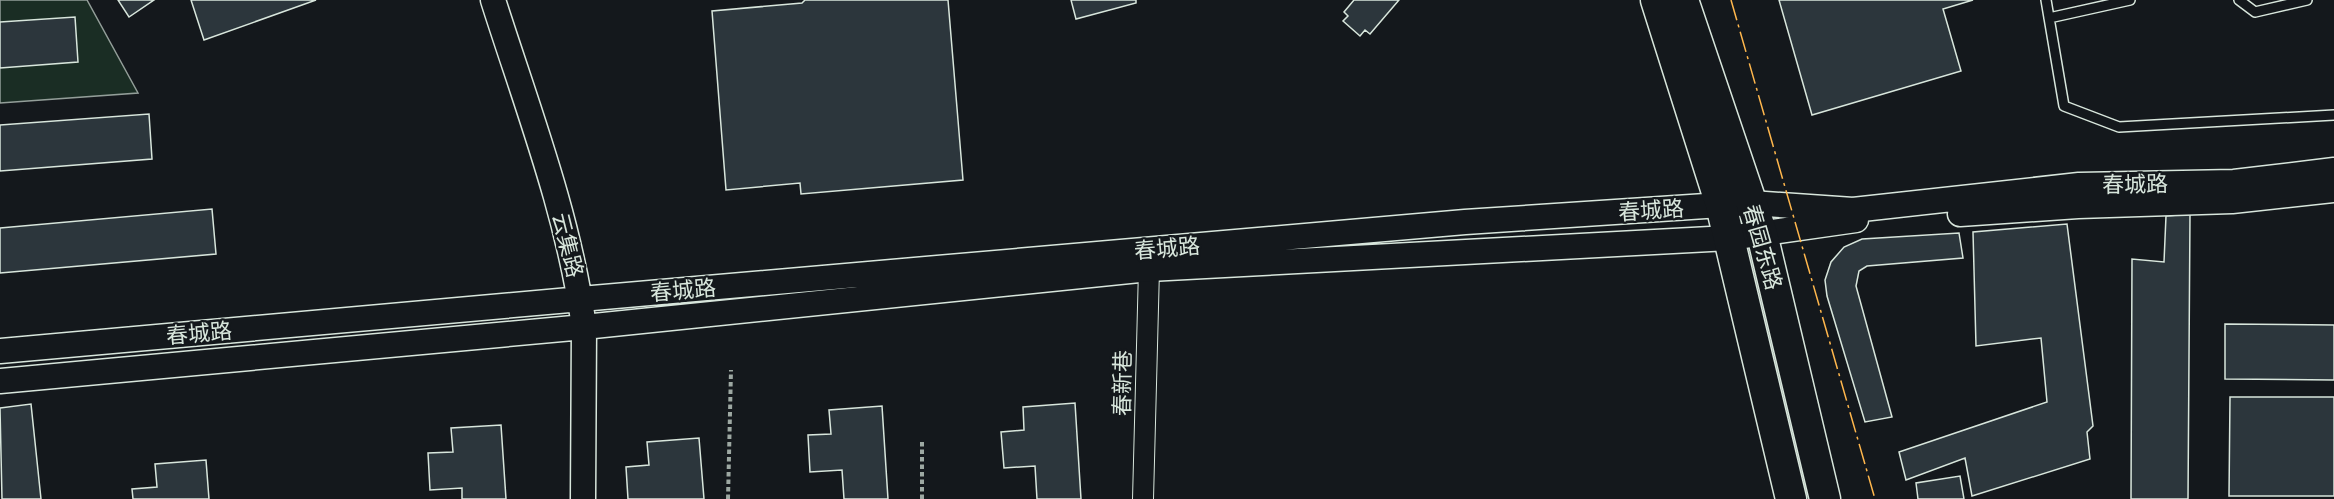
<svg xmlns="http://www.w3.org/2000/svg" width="2334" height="499" font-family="Figtree,'Noto Sans SC',sans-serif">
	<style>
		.green { fill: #1a2d24; stroke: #939e99; stroke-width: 1.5 }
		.building { fill: #2c363c; stroke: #d8e6dc; stroke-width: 1.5 }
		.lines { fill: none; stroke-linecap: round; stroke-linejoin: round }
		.service-casing { stroke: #d8e6dc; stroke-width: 12 }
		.minor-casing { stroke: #d8e6dc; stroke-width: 22 }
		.tertiary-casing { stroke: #d8e6dc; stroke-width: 27 }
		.primary-casing { stroke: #d8e6dc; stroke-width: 33 }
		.path { stroke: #9da8a2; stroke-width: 4; stroke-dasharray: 4.5 3; stroke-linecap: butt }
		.service { stroke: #14181c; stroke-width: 9 }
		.minor { stroke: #14181c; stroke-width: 20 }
		.tertiary { stroke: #14181c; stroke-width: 24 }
		.primary { stroke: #14181c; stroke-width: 30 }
		.power { stroke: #ffb74d; stroke-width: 1.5; stroke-dasharray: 21 4.5 3 4.5; stroke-linecap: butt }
		.labels { text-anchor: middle; stroke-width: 4.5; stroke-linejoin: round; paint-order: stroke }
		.street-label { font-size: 22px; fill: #d8e6dc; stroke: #14181c }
	</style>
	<rect width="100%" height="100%" fill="#14181c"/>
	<path class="green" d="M0 0H87L138 93 0 103Z"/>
	<path class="building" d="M118 0H154L129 17Z
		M191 0H316L204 40Z
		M805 0H948L963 180 801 194 800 183 726 190 712 11 802 3Z
		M1071 0H1136V3L1076 19Z
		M1354 0H1399L1370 34 1365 30 1360 36 1343 21 1348 16 1344 12Z
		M1779 0H1973L1943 9 1961 71 1812 115Z
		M75 17 78 62 0 68V22Z
		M149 114 152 159 0 171V125Z
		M212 209 216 254 0 273V228Z
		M2190 214 2188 499H2131L2132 259 2164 262 2166 216Z
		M2067 224 2093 426 2087 432 2090 459 1972 496 1965 458 1906 480 1899 452 2047 402 2041 338 1976 346 1973 232Z
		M1959 233 1963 258 1867 266 1859 271 1856 286 1892 417 1865 422 1827 296 1825 280 1831 262 1844 247 1862 239Z
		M2225 324 2334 325V380L2225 379Z
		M2230 397H2334V496H2229Z
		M1075 403 1081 499H1037L1035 466 1004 468 1001 432 1024 430 1023 407Z
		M31 404 41 499H2L0 408Z
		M882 406 888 499H844L842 470 810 472 808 435 831 434 829 410Z
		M501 425 506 499H462V488L430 490 428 453 453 452 451 428Z
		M699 438 704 499H628L626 467 649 465 647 442Z
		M206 460 209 499H133L132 489 157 487 155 464Z
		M1960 476 1964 499H1918L1916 483Z"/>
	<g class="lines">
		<defs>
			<path id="service" d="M2046 0 2064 106 2119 127 2334 115
				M2239 0 2255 12 2307 0
				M2049 18 2130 0"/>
			<path id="minor" d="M1143 499 1149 269"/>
			<path id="tertiary" d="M493 0C527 107 569 215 584 327L583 499
				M1960 214 2078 206 2232 201 2334 190
				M0 351 581 299 1465 222 1751 203 1853 210 2079 185 2234 182 2334 170
				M0 381 584 327 1149 269 1729 238 1856 220"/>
			<path id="primary" d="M1656 0 1721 205 1791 499
				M1683 0 1762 234 1825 499"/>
		</defs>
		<use href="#service" class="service-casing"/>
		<use href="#minor" class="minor-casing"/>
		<use href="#tertiary" class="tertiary-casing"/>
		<use href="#primary" class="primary-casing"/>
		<path class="path" d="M922 442V499
			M728 499 731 370"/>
		<use href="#service" class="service"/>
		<use href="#minor" class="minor"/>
		<use href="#tertiary" class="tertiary"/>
		<use href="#primary" class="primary"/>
		<path class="power" d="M1731 0 1875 499"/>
	</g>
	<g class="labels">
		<g class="street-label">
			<text transform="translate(2135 184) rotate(-1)" y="8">春城路</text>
			<text transform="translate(1651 210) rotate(-4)" y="8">春城路</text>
			<text transform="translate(568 245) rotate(76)" y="8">云集路</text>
			<text transform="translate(1763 247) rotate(74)" y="8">春园东路</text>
			<text transform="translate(1167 248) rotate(-5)" y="8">春城路</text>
			<text transform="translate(683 290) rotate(-5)" y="8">春城路</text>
			<text transform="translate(199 333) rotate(-5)" y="8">春城路</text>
			<text transform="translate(1122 383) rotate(-89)" y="8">春新巷</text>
		</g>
	</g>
</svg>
